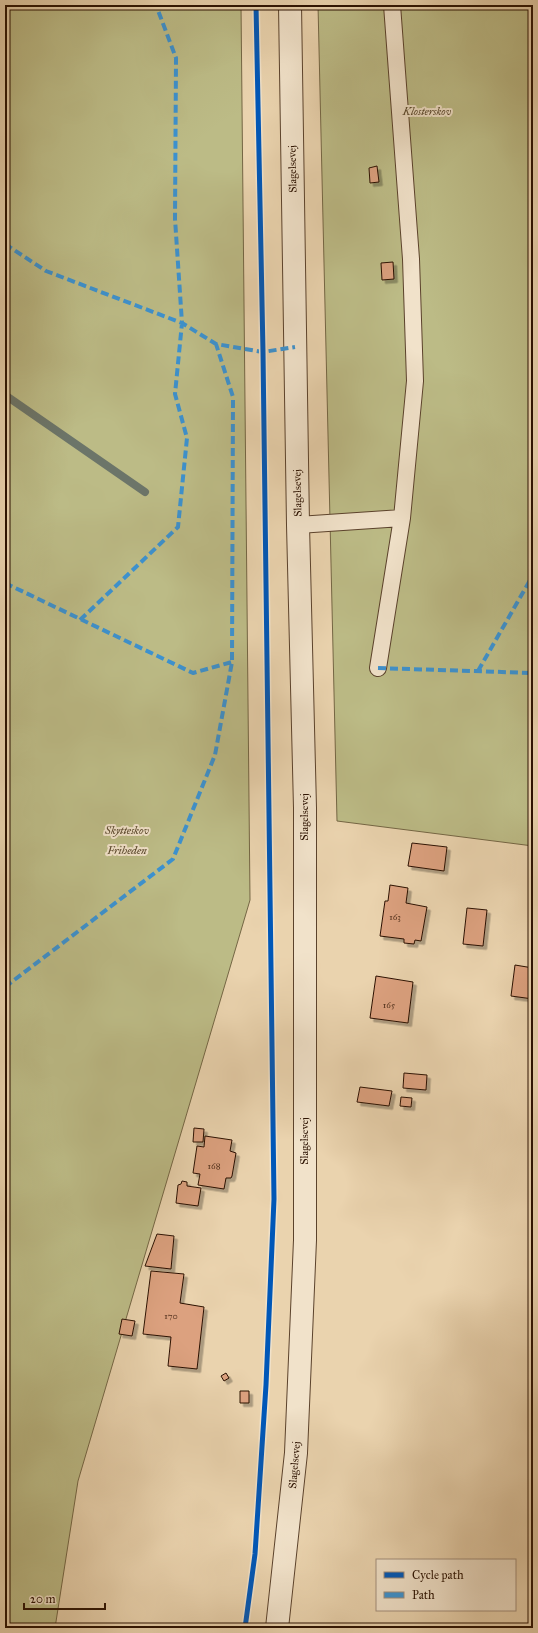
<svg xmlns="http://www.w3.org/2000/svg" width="538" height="1633" font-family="'IM FELL Great Primer',serif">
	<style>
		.green { fill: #bcbb86; stroke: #746644 }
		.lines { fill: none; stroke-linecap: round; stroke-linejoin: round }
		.stream { stroke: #6c7569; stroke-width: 8 }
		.building { fill: #dca17f; stroke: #2b1101; filter: url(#shadow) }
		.service-casing { stroke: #5b422c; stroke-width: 18 }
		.tertiary-casing { stroke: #5b422c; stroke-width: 24 }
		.service { stroke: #f1e2ca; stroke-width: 16 }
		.tertiary { stroke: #f1e2ca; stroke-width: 22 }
		.quiet { stroke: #3c92d0; stroke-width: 4; stroke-dasharray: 8 4; stroke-linecap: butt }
		.cycleway-casing { stroke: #f1e2ca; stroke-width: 8 }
		.cycleway { stroke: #0057b8; stroke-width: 5 }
		.labels { text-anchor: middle; stroke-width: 4; stroke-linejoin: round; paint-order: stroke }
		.number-label { font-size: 9px; fill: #573520 }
		.park-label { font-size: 11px; font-style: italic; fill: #564429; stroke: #f1e2ca }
		.street-label { font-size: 11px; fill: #2b1101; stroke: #f1e2ca }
	</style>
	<defs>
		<filter id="shadow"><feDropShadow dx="3.5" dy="3.5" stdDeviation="0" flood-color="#0004"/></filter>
	</defs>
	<rect width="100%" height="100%" fill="#ead3ae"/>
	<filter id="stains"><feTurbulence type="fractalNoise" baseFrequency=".005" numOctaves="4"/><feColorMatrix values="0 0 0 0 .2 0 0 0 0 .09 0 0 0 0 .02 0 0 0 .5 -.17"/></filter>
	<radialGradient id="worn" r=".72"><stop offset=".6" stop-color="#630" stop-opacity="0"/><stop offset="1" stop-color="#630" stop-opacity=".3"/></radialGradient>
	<path class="green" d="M5 5H241L250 900 78 1481 55 1628H5Z
		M318 5H533V846L337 821Z"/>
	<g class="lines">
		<path class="stream" d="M5 395 145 492"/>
	</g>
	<path class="building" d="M377 166 379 182 370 183 369 168Z
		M393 262 394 279 382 280 381 263Z
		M412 843 447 847 444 871 408 866Z
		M390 885 408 888 406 903 427 907 421 941 415 940 414 944 404 943V939L380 936 385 901H388Z
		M467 908 487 910 483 946 463 944Z
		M515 965 533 968V999L511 996Z
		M376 976 413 982 408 1023 370 1018Z
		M404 1073 427 1075 426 1090 403 1088Z
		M360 1087 392 1091 389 1106 357 1102Z
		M401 1097 412 1098 411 1107 400 1106Z
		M194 1128 204 1129 203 1142H193Z
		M205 1136 232 1140 230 1151 236 1153 232 1176 231 1178H226L224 1189 198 1185 200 1174 193 1173 197 1146 204 1147Z
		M182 1181 187 1182V1186L201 1188 198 1206 176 1203 178 1185 181 1184Z
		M157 1234 174 1236 171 1269 145 1266Z
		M151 1271 184 1274 180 1303 204 1307 197 1369 168 1366 171 1337 143 1334Z
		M122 1319 135 1321 132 1336 119 1334Z
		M226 1373 229 1378 224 1381 221 1376Z
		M240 1391H249V1403H240Z"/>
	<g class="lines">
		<defs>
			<path id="service" d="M298 525 402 518
				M378 668 402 518 415 381 411 259 392 5"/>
			<path id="tertiary" d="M277 1628 296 1453 305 1240V808L298 525 290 5"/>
		</defs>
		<use href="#service" class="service-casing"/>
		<use href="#tertiary" class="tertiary-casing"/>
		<use href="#service" class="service"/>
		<use href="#tertiary" class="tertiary"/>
		<path class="quiet" d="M5 244 46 271 182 323 216 344 263 352 295 347
			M5 583 193 673 232 662
			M80 620 178 527 187 438 175 394 182 323 175 219 176 58 156 5
			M378 668 533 673
			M478 671 533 575
			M5 987 173 859 215 755 232 662 233 397 216 344"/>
		<defs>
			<path id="cycleway" d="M245 1628 255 1554 266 1385 274 1199 263 352 256 5"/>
		</defs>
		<use href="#cycleway" class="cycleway-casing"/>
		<use href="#cycleway" class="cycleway"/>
	</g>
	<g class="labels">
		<g class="number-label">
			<text x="395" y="920">163</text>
			<text x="389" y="1008">165</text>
			<text x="214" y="1169">168</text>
			<text x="171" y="1319">170</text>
		</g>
		<g class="park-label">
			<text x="427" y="115">Klosterskov</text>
			<text x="127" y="834">Skytteskov</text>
			<text x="127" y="854">Friheden</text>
		</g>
		<g class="street-label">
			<text transform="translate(292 169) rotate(-91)" y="4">Slagelsevej</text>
			<text transform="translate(297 493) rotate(-91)" y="4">Slagelsevej</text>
			<text transform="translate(304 817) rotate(-90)" y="4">Slagelsevej</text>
			<text transform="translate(304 1141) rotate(-90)" y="4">Slagelsevej</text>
			<text transform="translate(294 1465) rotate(-85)" y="4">Slagelsevej</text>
		</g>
	</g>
	<rect width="538" height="1633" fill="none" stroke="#ead3ae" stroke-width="20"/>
	<rect x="6" y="6" width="526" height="1621" fill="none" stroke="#2b1101" stroke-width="2"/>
	<rect x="10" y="10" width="518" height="1613" fill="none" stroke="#2b1101"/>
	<rect x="376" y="1559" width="140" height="52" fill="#f1e2ca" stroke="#a28e7a"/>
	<rect x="384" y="1572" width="20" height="6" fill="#0057b8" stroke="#a28e7a"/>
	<text x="412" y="1579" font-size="12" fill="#2b1101">Cycle path</text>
	<rect x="384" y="1592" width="20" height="6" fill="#3c92d0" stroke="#a28e7a"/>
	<text x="412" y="1599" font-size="12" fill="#2b1101">Path</text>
	<path d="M24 1603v6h81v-6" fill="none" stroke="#2b1101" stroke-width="2"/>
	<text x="30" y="1603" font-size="12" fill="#2b1101" stroke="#f1e2ca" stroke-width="3" paint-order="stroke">20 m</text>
	<rect width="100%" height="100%" filter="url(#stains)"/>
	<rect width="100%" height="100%" fill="url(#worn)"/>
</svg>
